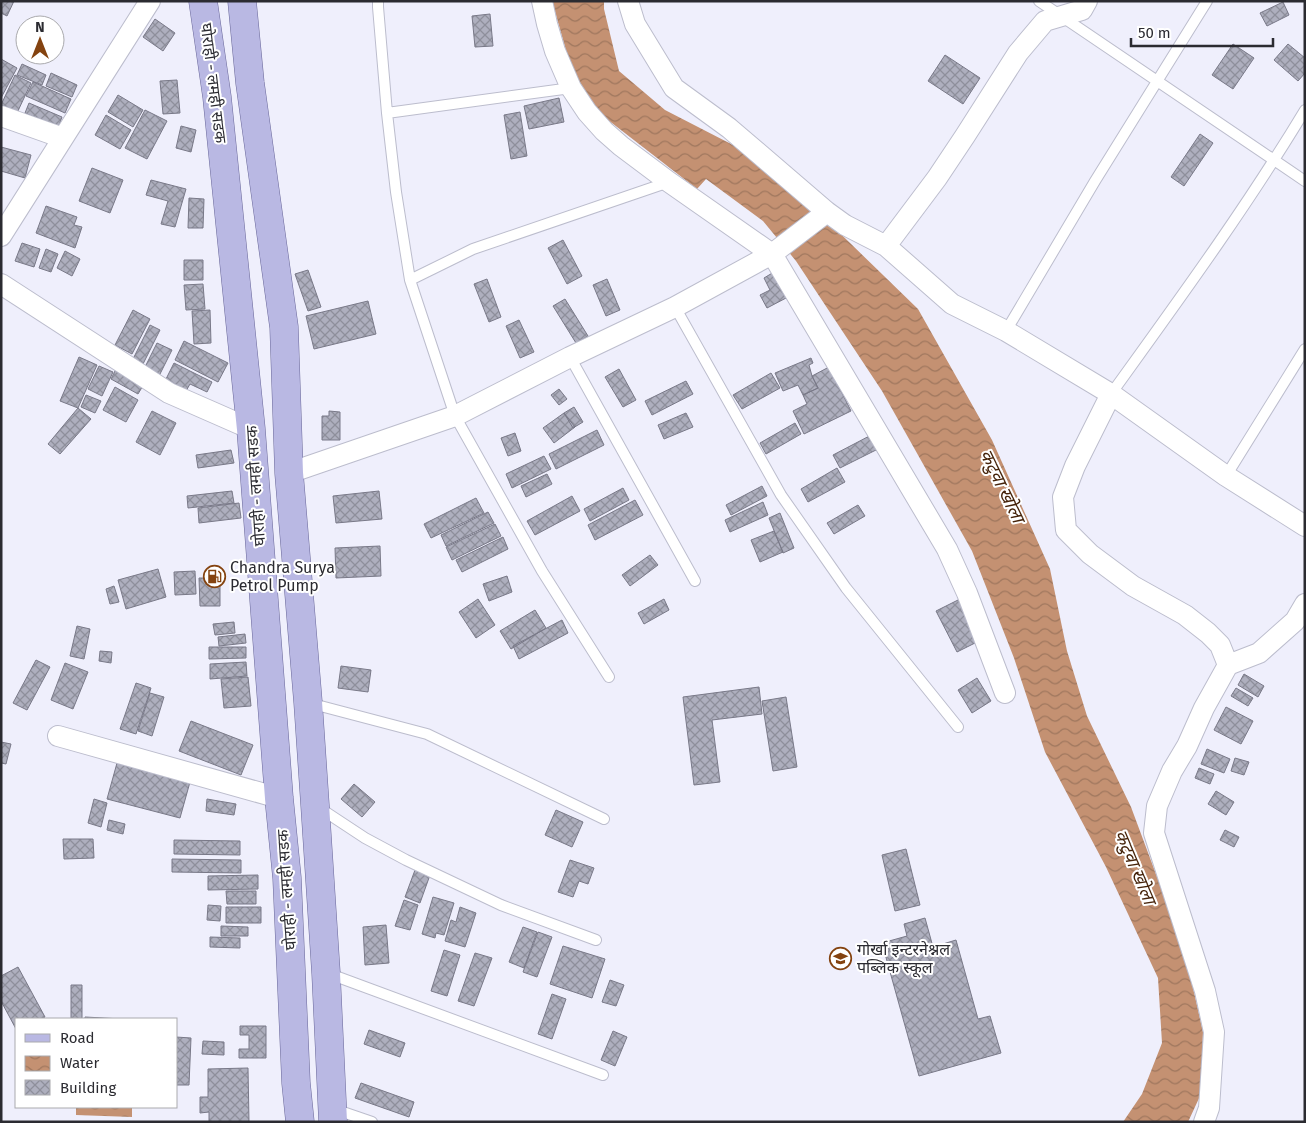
<svg xmlns="http://www.w3.org/2000/svg" width="1306" height="1123" font-family="'Fira Sans','Noto Sans Devanagari',sans-serif">
	<style>
		.water { fill: url(#water-waves) }
		.building { fill: url(#building-cross-hatch); stroke: #797988 }
		.lines { fill: none; stroke-linecap: round; stroke-linejoin: round }
		.lane-casing { stroke: #bcbdcd; stroke-width: 12 }
		.street-casing { stroke: #bcbdcd; stroke-width: 22 }
		.primary-casing { stroke: #696799; stroke-width: 29 }
		.lane { stroke: #fff; stroke-width: 10 }
		.street { stroke: #fff; stroke-width: 20 }
		.primary { stroke: #b9b8e3; stroke-width: 28 }
		.labels { text-anchor: middle; stroke-width: 4; stroke-linejoin: round; paint-order: stroke }
		.street-label { font-size: 16px; fill: #2b2b31; stroke: #fff }
		.poi-label { font-size: 16px; fill: #2b2b31; stroke: #fff; text-anchor: start }
		.water-label { font-size: 18px; font-style: italic; fill: #45230a; stroke: #fff }
	</style>
	<defs>
		<pattern id="water-waves" width="16" height="10" patternUnits="userSpaceOnUse" patternTransform="scale(1.25)"><rect width="16" height="10" fill="#c49172"/><path d="M0 5q4-4 8 0t8 0" fill="none" stroke="#9f775e"/></pattern>
		<pattern id="building-cross-hatch" width="8" height="8" patternUnits="userSpaceOnUse" patternTransform="scale(1.25)"><rect width="8" height="8" fill="#aeafbe"/><path d="M0 0l8 8M0 8l8-8" fill="none" stroke="#8e8f9b"/></pattern>
	</defs>
	<rect width="100%" height="100%" fill="#efeffc"/>
	<path class="water" d="M552 1H604V9L619 71 665 110 733 145 815 209 918 309 992 440 1050 569 1067 651 1087 716 1131 807 1185 952 1203 1032 1201 1094 1188 1122H1123L1142 1094 1162 1043 1158 978 1106 867 1045 752 1014 658 972 551 882 391 796 261 763 221 706 179 697 189 599 113 571 68Z
		M76 1107H132V1117L76 1115Z"/>
	<path class="building" d="M1 1H14L7 16 1 13Z
		M1283 2 1289 15 1267 26 1260 13Z
		M490 14 493 46 475 47 472 16Z
		M155 19 175 33 163 51 143 37Z
		M1233 44 1254 58 1233 89 1212 75Z
		M1288 44 1305 58V73L1298 81 1274 60Z
		M945 55 980 78 963 104 928 81Z
		M1 59 17 68 1 98Z
		M22 64 46 75 42 85 17 75Z
		M51 73 77 85 72 97 46 86Z
		M15 75 31 83 17 113 1 105Z
		M177 80 180 113 163 114 160 81Z
		M33 82 71 99 65 113 26 96Z
		M118 95 143 110 133 127 108 112Z
		M559 98 564 122 529 129 524 106Z
		M29 103 62 117 58 128 25 113Z
		M145 110 167 121 147 159 125 148Z
		M520 112 527 156 511 159 504 115Z
		M106 115 131 130 120 149 95 135Z
		M181 126 196 130 191 152 176 148Z
		M1200 134 1213 143 1184 186 1171 177Z
		M1 147 31 155 25 178 1 171Z
		M92 168 123 180 110 213 79 201Z
		M151 180 186 189 175 227 161 224 168 201 146 195Z
		M189 198 204 199 203 228H188Z
		M46 206 77 217 74 225 82 227 75 248 36 233Z
		M563 240 582 276 567 284 548 248Z
		M22 243 40 249 34 267 15 261Z
		M46 249 58 254 51 272 39 268Z
		M65 251 80 259 72 276 57 268Z
		M184 260H203V280H184Z
		M308 270 321 307 308 311 295 274Z
		M774 272 788 297 767 308 760 295 770 290 764 278Z
		M487 279 501 317 489 322 474 284Z
		M607 279 620 310 606 316 593 285Z
		M203 284 205 309 186 310 184 285Z
		M565 299 588 336 576 343 553 306Z
		M368 301 376 334 314 349 306 316Z
		M133 310 150 319 132 354 115 345Z
		M210 310 211 343 194 344 192 311Z
		M519 320 534 352 520 358 506 326Z
		M150 325 160 330 141 368 131 363Z
		M184 341 228 363 218 382 175 360Z
		M157 343 172 350 157 380 142 373Z
		M79 357 97 365 78 408 60 401Z
		M811 358 813 363 809 365 812 376 818 388 803 395 798 385 783 391 775 373Z
		M174 363 212 382 207 392 190 384 186 391 165 381Z
		M99 366 113 372 102 396 88 389Z
		M829 367 851 411 804 434 793 411 807 404 803 395 818 388 812 376Z
		M116 369 144 384 138 394 111 379Z
		M619 369 636 400 623 407 605 377Z
		M771 373 780 388 742 409 733 395Z
		M686 381 693 394 652 415 645 401Z
		M115 387 138 400 126 422 103 410Z
		M559 389 567 399 559 405 551 395Z
		M86 395 101 401 95 413 81 407Z
		M574 407 583 422 573 428 564 413Z
		M78 408 91 419 60 454 48 444Z
		M152 411 176 423 160 455 136 442Z
		M329 411 340 412V440H322V416H329Z
		M564 413 575 427 554 443 543 428Z
		M686 413 693 427 664 439 658 425Z
		M795 423 801 434 766 454 760 443Z
		M597 430 604 445 556 469 549 454Z
		M877 432 884 446 840 468 833 455Z
		M515 433 521 451 508 456 501 438Z
		M231 450 234 463 198 468 196 455Z
		M544 456 551 469 512 488 506 474Z
		M837 468 845 482 808 502 801 489Z
		M547 474 552 484 526 497 521 486Z
		M762 486 767 496 731 515 726 505Z
		M623 488 629 500 590 521 584 509Z
		M232 491 234 503 188 508 187 496Z
		M379 491 382 519 336 523 333 496Z
		M572 496 580 511 535 535 527 521Z
		M476 498 484 513 431 538 424 524Z
		M635 500 643 515 595 540 588 525Z
		M763 502 768 515 730 532 725 520Z
		M239 503 241 518 199 523 198 508Z
		M858 505 865 516 834 534 827 523Z
		M488 512 494 523 446 546 441 535Z
		M780 513 794 548 783 553 769 518Z
		M495 524 501 536 452 560 446 547Z
		M774 531 783 552 760 562 751 540Z
		M503 537 508 549 462 572 456 560Z
		M380 546 381 576 336 578 335 548Z
		M650 555 658 565 630 586 622 575Z
		M158 569 166 597 126 609 118 580Z
		M195 571 196 594 175 595 174 572Z
		M507 576 512 592 489 601 483 584Z
		M199 578H220V606H200Z
		M114 586 119 602 110 604 106 589Z
		M962 598 983 639 957 652 936 611Z
		M478 599 495 625 476 638 459 612Z
		M664 599 669 610 644 624 638 613Z
		M535 610 546 628 511 649 500 631Z
		M562 620 568 633 519 659 513 646Z
		M234 622 235 633 215 635 213 624Z
		M77 626 90 629 84 659 70 656Z
		M245 634 246 643 219 646 218 637Z
		M209 647H246V658L209 659Z
		M100 651 112 652 111 663 99 661Z
		M36 660 50 667 27 710 13 703Z
		M246 662 247 676 210 679V664Z
		M65 663 88 672 73 709 51 700Z
		M341 666 371 670 368 692 338 688Z
		M1244 674 1264 686 1258 697 1238 685Z
		M248 677 251 706 224 708 221 679Z
		M977 678 991 701 972 713 958 690Z
		M136 683 151 688 136 734 120 729Z
		M759 687 762 714 712 720 720 782 694 785 683 697Z
		M1236 688 1253 698 1248 706 1231 696Z
		M150 693 164 697 152 736 138 731Z
		M786 697 797 767 773 771 762 701Z
		M1226 707 1253 721 1241 744 1214 730Z
		M191 721 253 745 241 775 179 751Z
		M1 742 11 744 6 764 1 763Z
		M1207 749 1230 759 1224 773 1201 764Z
		M1235 758 1249 762 1244 775 1231 771Z
		M117 763 190 782 180 818 107 799Z
		M1199 768 1214 774 1210 784 1195 778Z
		M354 784 375 802 362 817 341 799Z
		M1216 791 1234 802 1226 815 1208 804Z
		M94 799 107 803 101 827 88 823Z
		M207 799 236 804 234 815 206 811Z
		M556 810 583 822 572 847 545 835Z
		M109 820 125 824 123 834 107 830Z
		M1225 830 1239 837 1234 847 1220 840Z
		M63 839H93L94 858 64 859Z
		M174 840 240 841V855L174 854Z
		M906 849 920 905 895 911 882 855Z
		M172 859 241 860V873L172 872Z
		M570 860 594 868 588 884 579 881 573 897 558 892Z
		M415 870 430 875 420 903 405 897Z
		M258 875V889L208 890V876Z
		M226 891H256V904H227Z
		M433 897 454 903 444 935 436 933 435 938 422 934Z
		M404 900 418 905 410 930 395 926Z
		M208 905 221 906 220 921 207 920Z
		M226 907H261V923H226Z
		M460 907 476 913 465 947 445 941 451 920 456 922Z
		M925 918 933 947 956 940 978 1019 990 1016 1001 1053 919 1076 882 943 907 936 904 924Z
		M386 925 389 963 365 965 363 927Z
		M221 926 248 927V936H221Z
		M523 927 537 932 524 968 509 962Z
		M538 932 552 937 537 977 523 972Z
		M210 937 240 938V948L210 947Z
		M563 946 605 959 592 998 550 984Z
		M444 950 460 955 447 996 431 991Z
		M475 953 492 958 474 1006 458 1001Z
		M18 967 45 1017 41 1019H16V1029L1 1001V976Z
		M610 980 624 985 616 1006 602 1002Z
		M71 985H82V1019H71Z
		M552 994 566 999 552 1039 538 1034Z
		M85 1017 122 1019H85Z
		M240 1026H266V1058H239V1049H249V1035H240Z
		M369 1030 405 1043 400 1057 364 1044Z
		M613 1031 627 1037 615 1066 601 1060Z
		M176 1037 191 1038 189 1085H176Z
		M203 1041 224 1042V1055L202 1054Z
		M248 1068 249 1122H209V1112L200 1113V1097H208V1069Z
		M361 1083 414 1102 409 1117 355 1098Z"/>
	<g class="lines">
		<defs>
			<path id="lane" d="M378 1V7L387 113 396 192 410 280 455 416 542 571 609 677
				M1039 1 1305 181
				M387 113 571 88
				M410 280 473 249 669 182
				M675 307 781 495 846 588 958 727
				M1006 331 1095 181 1207 1
				M570 357 695 581
				M1111 394C1178 301 1246 208 1305 110
				M1226 476 1305 349
				M309 703 427 734 604 819
				M318 807 365 838 406 860 501 905 596 940
				M327 973 603 1075
				M334 1109 372 1122"/>
			<path id="street" d="M542 1 547 24 555 51 571 88 587 112 604 131 621 146 669 182 772 254 947 549 967 593 1005 693
				M628 1 635 24 674 88 729 128 827 212 845 225 886 246 952 304 1006 331 1111 394 1226 476 1305 526
				M1 116 63 138
				M1 236 150 1
				M886 246 937 178 965 136 1018 53 1045 21 1082 10 1087 1
				M1 284 169 393 251 429
				M1111 394 1075 466 1063 497 1066 530 1090 554 1133 586 1185 615 1208 633 1220 645 1228 665
				M289 473 455 416 570 357 675 307 772 254 827 212
				M58 736 279 798
				M1204 1122 1209 1108 1214 1032 1205 991 1154 833 1157 806 1172 771 1187 746 1204 708 1228 665 1259 653 1295 621 1305 604"/>
			<path id="primary" d="M203 1 217 97 251 429 279 798 287 878 296 1083 300 1122
				M242 1 250 83 284 327 289 473 308 702 315 805 326 973 333 1122"/>
		</defs>
		<use href="#lane" class="lane-casing"/>
		<use href="#street" class="street-casing"/>
		<use href="#primary" class="primary-casing"/>
		<use href="#lane" class="lane"/>
		<use href="#street" class="street"/>
		<use href="#primary" class="primary"/>
	</g>
	<defs>
		<symbol id="fuel-ring" viewBox="-11 -11 22 22"><circle r="9.5" fill="#fff" stroke="#844310" stroke-width="1.5"/><path d="M-5.5-6h7V0h2V4h1.3V-2.5L3-4.5l.8-.8L6-3V5H2.5V1h-1V6h-7ZM-4.2-4.7v3.2H.2V-4.7Z" fill="#844310"/></symbol>
		<symbol id="school-ring" viewBox="-11 -11 22 22"><circle r="9.5" fill="#fff" stroke="#844310" stroke-width="1.5"/><path d="M0-5L7-2L0 1L-7-2ZM-4 1L0 2.5L4 1V4Q0 6-4 4Z" fill="#844310"/></symbol>
	</defs>
	<g fill-rule="evenodd">
		<use href="#fuel-ring" x="202" y="564" width="25" height="25"/>
		<use href="#school-ring" x="828" y="946" width="25" height="25"/>
	</g>
	<g class="labels">
		<g class="street-label">
			<text transform="translate(214 83) rotate(83)" y="6">घोराही - लमही सडक</text>
			<text transform="translate(255 486) rotate(-94)" y="6">घोराही - लमही सडक</text>
			<text transform="translate(286 890) rotate(-94)" y="6">घोराही - लमही सडक</text>
		</g>
		<g class="poi-label">
			<text x="230" y="573">Chandra Surya<tspan x="230" dy="18">Petrol Pump</tspan></text>
			<text x="857" y="955">गोर्खा इन्टरनेश्नल<tspan x="857" dy="18">पब्लिक स्कूल</tspan></text>
		</g>
		<g class="water-label">
			<text transform="translate(1002 486) rotate(64)" y="6">कटुवा खोला</text>
			<text transform="translate(1135 867) rotate(67)" y="6">कटुवा खोला</text>
		</g>
	</g>
	<rect width="1306" height="1123" fill="none" stroke="#2b2b31" stroke-width="5"/>
	<rect x="15" y="1018" width="162" height="90" fill="#ffffff" stroke="#aaaaad"/>
	<rect x="25" y="1034" width="25" height="8" fill="#b9b8e3" stroke="#aaaaad"/>
	<text x="60" y="1043" font-size="15" fill="#2b2b31">Road</text>
	<rect x="25" y="1056" width="25" height="15" fill="url(#water-waves)" stroke="#aaaaad"/>
	<text x="60" y="1068" font-size="15" fill="#2b2b31">Water</text>
	<rect x="25" y="1080" width="25" height="15" fill="url(#building-cross-hatch)" stroke="#aaaaad"/>
	<text x="60" y="1093" font-size="15" fill="#2b2b31">Building</text>
	<g transform="translate(40 40)"><circle r="24" fill="#ffffff" stroke="#aaaaad"/>
	<path d="M0-4L9 19L0 12L-9 19Z" fill="#844310"/>
	<text y="-8" font-size="14" font-weight="bold" text-anchor="middle" fill="#2b2b31">N</text>
	</g>
	<path d="M1131 38v8h142v-8" fill="none" stroke="#2b2b31" stroke-width="2.5"/>
	<text x="1138" y="38" font-size="15" fill="#2b2b31" stroke="#ffffff" stroke-width="4" paint-order="stroke">50 m</text>
</svg>
